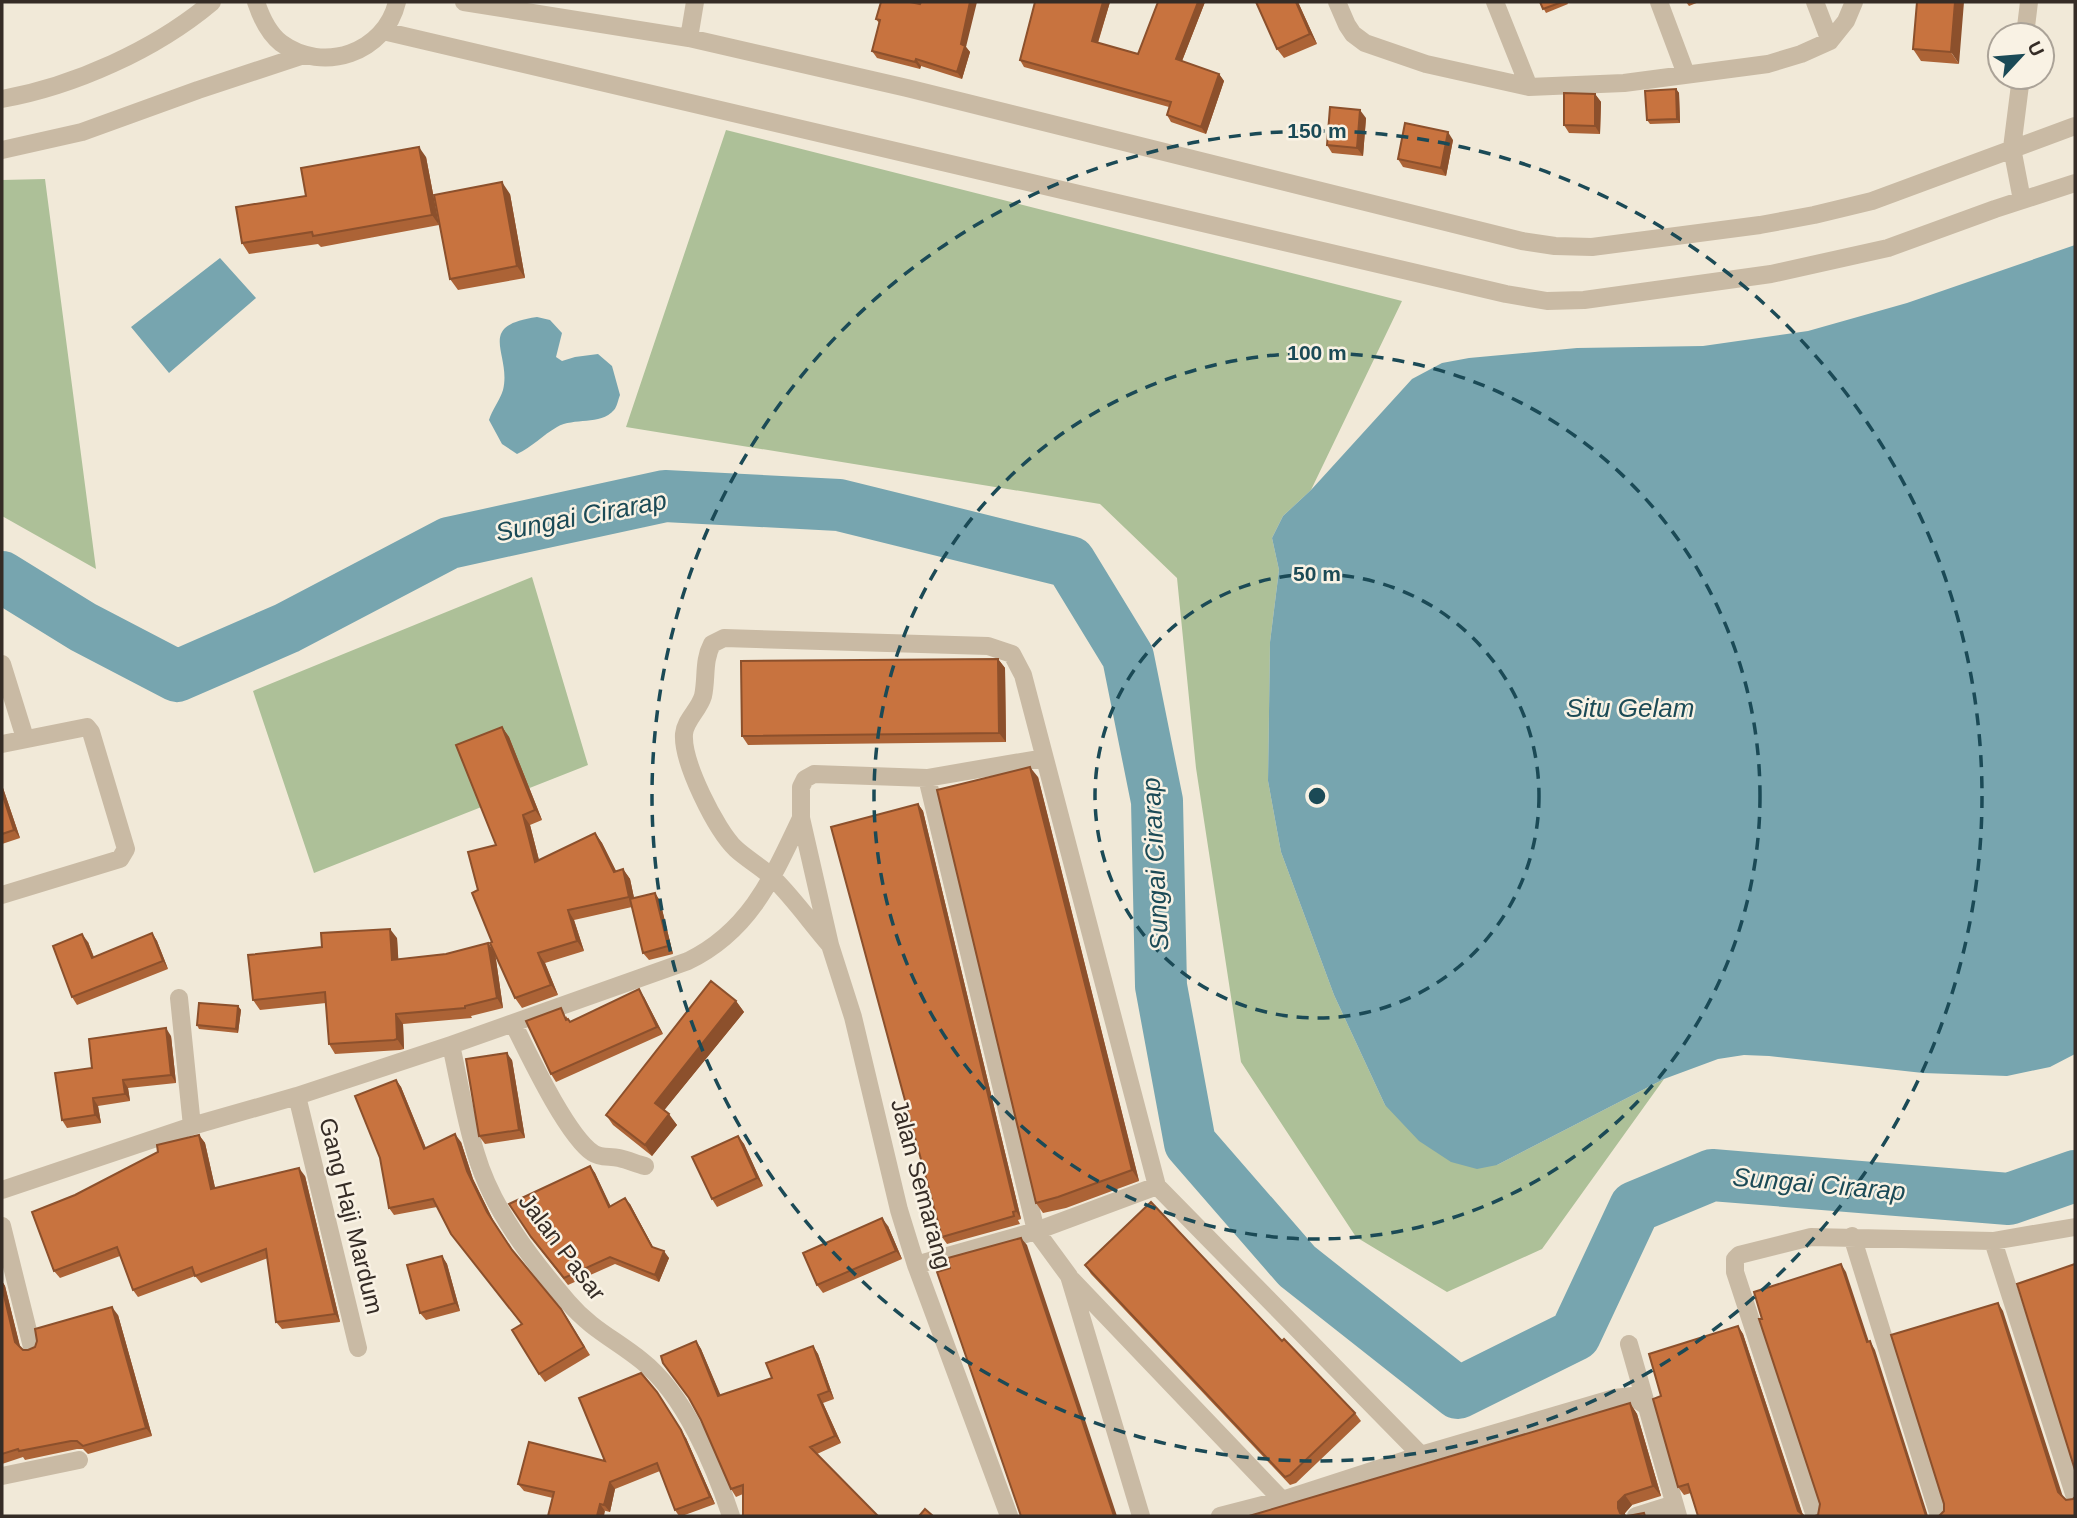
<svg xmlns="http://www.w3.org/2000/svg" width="2077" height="1518" font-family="Helvetica,sans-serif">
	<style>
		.green { fill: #adc098 }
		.water { fill: #77a5af }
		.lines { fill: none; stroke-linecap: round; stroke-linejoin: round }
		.river { stroke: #77a5af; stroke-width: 52 }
		.minor { stroke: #c9baa4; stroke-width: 18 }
		.wall { fill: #ac6336 }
		.shaded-wall { fill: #8c502c }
		.building { fill: #c8733f; stroke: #8c502c; stroke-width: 2 }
		.ring { fill: none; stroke: #1b4a56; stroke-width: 3.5; stroke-dasharray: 12 9 }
		.labels { text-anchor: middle; stroke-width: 5; stroke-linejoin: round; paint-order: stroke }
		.street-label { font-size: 24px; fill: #352c26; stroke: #f9f2e4 }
		.water-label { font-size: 26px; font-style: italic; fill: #1b4a56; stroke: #f9f2e4 }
		.centre { fill: #1b4a56; stroke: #f9f2e4; stroke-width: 3.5 }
		.ring-label { font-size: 21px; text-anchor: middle; font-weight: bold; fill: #1b4a56; stroke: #f9f2e4; stroke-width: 5; stroke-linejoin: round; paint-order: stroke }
	</style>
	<rect width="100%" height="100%" fill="#f1e9d8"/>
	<path class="green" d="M726 130 1402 301 1311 490 1283 516 1272 538 1279 570 1270 642 1268 781 1281 852 1334 995 1385 1105 1497 1165 1664 1079 1542 1249 1447 1292 1356 1237 1241 1062 1196 768 1177 578 1100 504 626 427Z
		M45 179 96 569 2 516V180Z
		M532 577 588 765 314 873 253 691Z"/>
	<path class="water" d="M2075 245V1054L2050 1067 2007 1076 1923 1073 1769 1056 1744 1055 1718 1059 1664 1079 1497 1165 1477 1169 1451 1162 1419 1141 1385 1105 1334 995 1281 852 1268 781 1270 642 1279 570 1272 538 1283 516 1311 490 1412 379 1442 363 1469 358 1577 348 1703 346 1808 331 1907 303Z
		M220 258 256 298 169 373 131 327Z
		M537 317 550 320 562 333 556 357 562 361 575 357 598 354 612 366 620 395C618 400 617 407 614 410 600 426 574 417 557 427 543 435 532 447 517 454L502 444 489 420C492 410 500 400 503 390 512 353 474 326 537 317Z"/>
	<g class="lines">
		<path class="river" d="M2 577 83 627 177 676 287 628 449 543 665 496 839 505 1070 562 1128 657 1157 801 1161 986 1190 1143 1297 1266 1458 1393 1575 1335 1635 1207 1712 1175 2009 1199 2075 1176"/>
		<path class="minor" d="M256 2C261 17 268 33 281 43 323 74 385 53 397 2
			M464 2 689 38 907 88 1522 241 1555 246 1592 247 1760 225 1814 215 1872 201 2075 126
			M1337 2 1347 25 1353 34 1365 43 1426 64 1529 87 1624 83 1768 64 1801 54 1830 41 1846 21 1854 2
			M1495 2 1529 87
			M1659 2 1686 74
			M1815 2 1830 41
			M383 31 1506 294 1547 301 1584 300 1771 274 1888 248 1995 209 2075 183
			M2025 35 2029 2
			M689 38 695 2
			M2021 77 2012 148 2022 200
			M2 99C74 86 155 50 212 2
			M2 150 82 132 198 90 304 55
			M2 664 25 738
			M2 744 87 727 91 732 126 849 120 859 2 895
			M927 778 1036 1231 1069 1276 1141 1516
			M830 945C811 923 794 899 774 879 763 868 748 860 736 849 716 830 682 762 684 734 685 720 699 710 703 696 707 678 703 661 712 644L724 638 988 646 1012 654 1023 675 1157 1186 1421 1455
			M179 998 192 1126
			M513 1023C528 1053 567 1136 593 1153 600 1158 610 1156 619 1158 628 1160 637 1164 645 1166
			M451 1045C459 1081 465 1119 476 1154 492 1209 531 1259 568 1302 591 1329 616 1340 642 1361 684 1394 715 1467 731 1516
			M297 1096 358 1348
			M2 1190 192 1126 297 1096 451 1045 688 961C750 931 773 877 801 818
			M2 1226 32 1347
			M1852 1236 1939 1516
			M1993 1241 2075 1497
			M916 1265 1036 1231 1157 1186
			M1072 1280 1282 1500
			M1629 1344 1678 1516
			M2 1476 79 1460
			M1009 1516 916 1265 899 1210 853 1017 830 945 801 818V787L805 779 814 774 927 778 1044 758
			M1220 1516 1282 1500 1421 1455 1615 1398 1632 1396 1646 1406
			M1636 1516 1674 1504
			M1815 1516 1735 1272V1259L1739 1255 1811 1237 1993 1241 2075 1227"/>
	</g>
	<path class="wall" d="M1029 2H1110L1098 43 1138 54 1158 2H1205L1182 61 1219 74 1224 81 1206 134 1171 122 1167 115 1169 107 1024 67 1020 60 1035 3Z
		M1298 2 1317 44 1284 58 1277 49Z
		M1540 2H1567L1568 4 1546 13Z
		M1686 2H1699L1689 6Z
		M1917 2 1959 64 1921 61 1913 49Z
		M876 19 966 47 970 52 962 79 921 66 920 69 877 58 872 51 879 23Z
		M1676 89 1679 93 1680 123 1650 124 1647 120Z
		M1595 94 1601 102 1600 134 1569 133 1564 125Z
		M1366 118 1363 156 1332 153 1327 145Z
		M1453 140 1446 176 1403 167 1398 159Z
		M426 157 439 225 321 247 318 244 249 254 242 243Z
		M510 194 525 278 458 290 450 279Z
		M998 659 1005 668 1006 742 748 745 742 736Z
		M502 727 509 737 542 820 530 825 539 860 595 833 602 843 616 871 623 869 630 879 634 898 655 893 660 901 673 954 649 960 643 953 632 907 574 920 584 951 545 963 558 995 522 1008 515 998 492 942 478 890 496 845Z
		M1038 777 1139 1181 1066 1208 1043 1213 1036 1203Z
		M2 785 20 838 2 844Z
		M918 804 923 811 1021 1219 1018 1220 1020 1224 947 1244 942 1237Z
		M152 933 157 941 168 969 77 1005 72 997 88 942 94 957Z
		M397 938 398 959 446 954 488 943 495 953 503 1008 471 1016 472 1018 403 1024 404 1049 400 1050 335 1054 329 1044 326 1003 260 1010 253 1000Z
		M644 997 663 1034 556 1082 551 1074 566 1016 570 1022Z
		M736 1001 744 1012 664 1110 677 1125 652 1156 613 1125 606 1115Z
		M238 1006 241 1010 238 1033 199 1029 197 1025Z
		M171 1036 176 1083 128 1088 130 1101 98 1106 101 1123 67 1128 62 1120 92 1068Z
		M512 1060 525 1138 485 1144 479 1136Z
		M396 1080 401 1087 426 1148 461 1142 473 1179 493 1220 514 1252 566 1316 590 1355 545 1382 539 1374 521 1324 437 1207 394 1215 389 1208Z
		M199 1135 205 1143 215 1188 305 1176 340 1322 282 1329 276 1322 268 1258 201 1283 195 1276 138 1297 133 1290 120 1256 60 1278 54 1271 75 1195Z
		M738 1136 744 1144 763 1186 717 1207 712 1199Z
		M590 1166 595 1173 610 1206 630 1204 653 1247 669 1258 659 1282 615 1264 568 1285 536 1244Z
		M888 1226 902 1259 823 1293 817 1285Z
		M442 1256 447 1264 460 1311 426 1320 420 1313Z
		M1085 1265 1282 1341 1355 1413 1361 1421 1296 1483 1290 1485 1091 1274Z
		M2 1281 5 1286 20 1347 23 1350H28L118 1315 152 1436 88 1454 83 1449H77L25 1460 23 1457 2 1464Z
		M1738 1326 1743 1334 1803 1515 1691 1493 1684 1495 1678 1487 1661 1396Z
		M696 1341 701 1349 720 1395 772 1378 813 1346 818 1354 834 1399 823 1403 841 1443 817 1454 743 1494 736 1497 731 1489 701 1420 690 1399Z
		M1630 1403 1637 1414 1661 1496 1632 1505 1625 1513V1516H1249Z
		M686 1438 715 1504 682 1516H679L675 1510 660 1471 615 1489 610 1512 524 1491 518 1484Z"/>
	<path class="shaded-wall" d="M970 2H977L966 47 970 52 962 79 957 72 961 44Z
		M1103 2H1110L1096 48 1092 41Z
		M1198 2H1205L1180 66 1176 59Z
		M1296 2H1298L1317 44 1310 34Z
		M1955 2H1964L1959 64 1951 52Z
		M916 59 921 66 920 69 915 62Z
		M1219 74 1224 81 1206 134 1201 127Z
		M1676 89 1679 93 1680 123 1677 119Z
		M1595 94 1601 102 1600 134 1595 126Z
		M1360 110 1366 118 1363 156 1357 148Z
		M1448 132 1453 140 1446 176 1441 168Z
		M419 147 426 157 439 225 432 215Z
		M502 182 510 194 525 278 517 266Z
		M998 659 1005 668 1006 742 999 733Z
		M502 727 509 737 542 820 535 810Z
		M1030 767 1038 777 1139 1181 1132 1170Z
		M2 785 20 838 14 830 2 793Z
		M918 804 923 811 1021 1219 1016 1211Z
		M523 815 530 825 542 872 535 862Z
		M595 833 602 843 621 881 614 872Z
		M623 869 630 879 636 907 629 897Z
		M655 893 660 901 673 954 668 946Z
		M568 910 574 920 584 951 577 941Z
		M390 929 397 938 399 969 392 960Z
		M152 933 157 941 168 969 163 961Z
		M82 934 88 942 97 966 92 958Z
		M488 943 495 953 503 1008 497 998Z
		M538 953 545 963 558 995 551 985Z
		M639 989 644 997 663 1034 657 1027Z
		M736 1001 744 1012 662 1113 655 1103Z
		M238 1006 241 1010 238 1033 236 1029Z
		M396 1014 403 1024 404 1049 397 1039Z
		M166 1028 171 1036 176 1083 171 1075Z
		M507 1053 512 1060 525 1138 519 1130Z
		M123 1080 128 1088 130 1101 125 1094Z
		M396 1080 401 1087 429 1156 424 1149Z
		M93 1098 98 1106 101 1123 95 1115Z
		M669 1114 677 1125 652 1156 645 1145Z
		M455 1134 461 1142 473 1179 493 1220 487 1212 467 1171Z
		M199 1135 205 1143 217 1196 211 1189Z
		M738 1136 744 1144 763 1186 757 1178Z
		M590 1166 595 1173 614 1213 609 1207Z
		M299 1168 305 1176 340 1322 335 1314Z
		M625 1198 630 1204 656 1253 652 1247Z
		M882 1218 888 1226 902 1259 896 1251Z
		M1021 1238 1027 1245 1117 1516H1114Z
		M664 1251 669 1258 659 1282 655 1275Z
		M442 1256 447 1264 460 1311 455 1303Z
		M1841 1264 1846 1272 1872 1351 1867 1342Z
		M2 1281 5 1286 21 1350 15 1342 2 1287Z
		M1998 1303 2003 1311 2064 1500 2058 1492Z
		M112 1307 118 1315 152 1436 146 1428Z
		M1738 1326 1743 1334 1803 1516 1798 1511Z
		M696 1341 701 1349 724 1403 718 1396Z
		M1870 1341 1875 1350 1928 1516H1926Z
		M813 1346 818 1354 834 1399 829 1391Z
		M818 1395 823 1403 841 1443 835 1436Z
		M662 1399 686 1438 715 1504 710 1497Z
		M1630 1403 1637 1414 1661 1496 1653 1486Z
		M610 1482 615 1489 610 1512 604 1505Z
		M1625 1495 1632 1505 1625 1513V1516H1623L1618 1508V1502Z
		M600 1504 605 1511 604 1516H597Z"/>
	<path class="building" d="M881 2H910L920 4 921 2H970L961 44 965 46 957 72 916 59 915 62 872 51 880 20 876 19Z
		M1035 2H1103L1092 41 1138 54 1158 2H1198L1176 59 1219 74 1201 127 1167 115 1171 102 1020 60Z
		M1256 2H1296L1310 34 1277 49Z
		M1540 2H1562L1543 9Z
		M1917 2H1955L1951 52 1913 49Z
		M1676 89 1677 119 1647 120 1645 91Z
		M1564 93 1595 94V126L1564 125Z
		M1330 107 1360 110 1357 148 1327 145Z
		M1405 123 1448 132 1441 168 1398 159Z
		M419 147 432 215 313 236 312 232 242 243 236 207 306 196 301 168Z
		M502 182 517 266 450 279 434 195Z
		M998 659 999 733 742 736 741 661Z
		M502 727 535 810 523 815 535 862 595 833 614 872 623 869 629 897 568 910 577 941 538 953 551 985 515 998 490 943 492 942 472 893 478 890 468 852 496 845 456 745Z
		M1030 767 1132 1170 1058 1197 1036 1203 937 790Z
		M2 793 14 830 2 834Z
		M918 804 1016 1211 1013 1212 1014 1216 942 1237 831 827Z
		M655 893 668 946 643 953 630 899Z
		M390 929 392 960 446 954 488 943 497 998 465 1006V1008L396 1014 397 1039 394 1040 329 1044 325 992 253 1000 248 955 322 947 321 933Z
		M152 933 163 961 72 997 53 946 82 934 92 958Z
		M711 981 736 1001 655 1103 669 1114 645 1145 606 1115Z
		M639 989 657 1027 551 1074 526 1021 561 1008 566 1020 568 1019 570 1022Z
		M199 1003 238 1006 236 1029 197 1025Z
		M166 1028 171 1075 123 1080 125 1094 93 1098 95 1115 62 1120 55 1073 92 1068 89 1039Z
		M507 1053 519 1130 479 1136 466 1059Z
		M396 1080 424 1149 455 1134 467 1171 487 1212 512 1250 561 1309 584 1347 539 1374 512 1330 522 1324 451 1234 433 1199 389 1208 380 1158 355 1096Z
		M199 1135 211 1189 299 1168 335 1314 276 1322 266 1249 195 1276 192 1267 133 1290 117 1247 54 1271 32 1212 75 1195 158 1152 157 1145Z
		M738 1136 757 1178 712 1199 692 1157Z
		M590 1166 609 1207 625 1198 652 1247 664 1251 655 1275 610 1257 564 1278 531 1237 509 1204Z
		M1151 1202 1282 1341 1284 1339 1355 1413 1290 1475 1285 1477 1085 1265Z
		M882 1218 896 1251 817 1285 803 1253Z
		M1021 1238 1114 1516H1021L937 1272 950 1268 948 1258Z
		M442 1256 455 1303 420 1313 407 1265Z
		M1841 1264 1867 1342 1870 1341 1926 1516H1815L1818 1515 1820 1504 1759 1319H1762L1754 1292Z
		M2075 1264V1470L2017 1284Z
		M2 1287 15 1342 23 1350H28L35 1347 37 1341 35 1329 112 1307 146 1428 83 1446 77 1441H71L19 1451 18 1449 2 1454Z
		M1998 1303 2058 1492 2066 1500 2073 1499 2075 1497V1516H1939L1944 1511V1504L1891 1335Z
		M1738 1326 1798 1511 1804 1516H1698L1688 1484 1678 1487 1653 1399 1661 1396 1649 1354Z
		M696 1341 718 1396 772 1378 766 1363 813 1346 829 1391 818 1395 835 1436 810 1447 878 1516H743V1485L731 1489 701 1420 689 1398 663 1363 661 1356Z
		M641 1373 657 1392 681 1430 710 1497 675 1510 657 1463 610 1482 604 1505 600 1504 597 1516H548L554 1492 518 1484 529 1442 605 1461 579 1398Z
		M1630 1403 1653 1486 1625 1495 1618 1502V1508L1620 1513 1626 1516H1249Z
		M925 1509 933 1516H919Z
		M1644 1513 1645 1516H1628Z"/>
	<g class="ring">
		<circle cx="1317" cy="796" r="222"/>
		<circle cx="1317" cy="796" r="443"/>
		<circle cx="1317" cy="796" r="665"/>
	</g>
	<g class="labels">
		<g class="street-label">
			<text transform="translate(921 1184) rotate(75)" y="8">Jalan Semarang</text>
			<text transform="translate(351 1216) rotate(76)" y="8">Gang Haji Mardum</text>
			<text transform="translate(562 1247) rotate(53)" y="8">Jalan Pasar</text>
		</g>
		<g class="water-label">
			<text transform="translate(581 516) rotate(-11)" y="9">Sungai Cirarap</text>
			<text x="1630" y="717">Situ Gelam</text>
			<text transform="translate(1155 864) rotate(-93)" y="9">Sungai Cirarap</text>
			<text transform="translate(1819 1184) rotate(5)" y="9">Sungai Cirarap</text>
		</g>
	</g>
	<circle cx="1317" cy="796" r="10" class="centre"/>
	<g class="ring-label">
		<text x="1317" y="138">150 m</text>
		<text x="1317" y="360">100 m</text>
		<text x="1317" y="581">50 m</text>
	</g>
	<rect width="2077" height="1518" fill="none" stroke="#352c26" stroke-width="7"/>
	<g transform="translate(2021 56) rotate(64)"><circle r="33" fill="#f9f2e4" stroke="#aba398" stroke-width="2"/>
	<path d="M0-5L12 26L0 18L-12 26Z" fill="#1b4a56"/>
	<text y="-10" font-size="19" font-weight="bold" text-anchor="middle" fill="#352c26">U</text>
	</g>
</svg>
